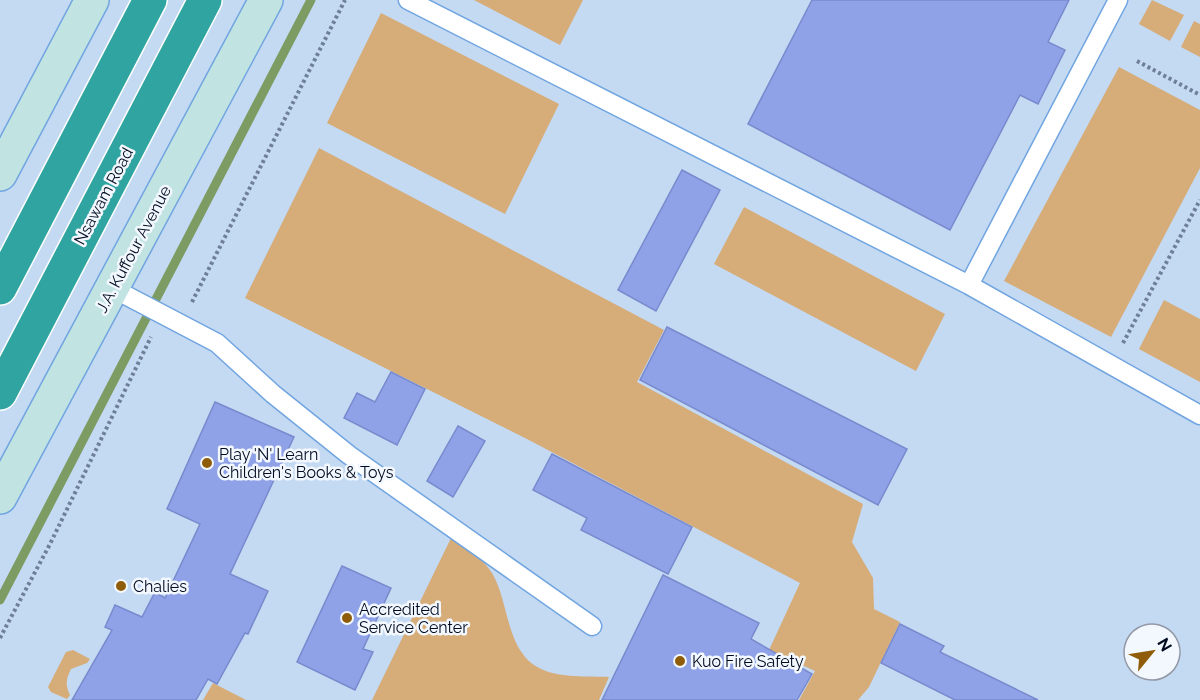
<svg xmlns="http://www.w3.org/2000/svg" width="1200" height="700" font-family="Raleway,sans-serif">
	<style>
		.green { fill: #d6ac78 }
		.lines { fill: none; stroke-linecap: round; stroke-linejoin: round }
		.stream { stroke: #7d9c63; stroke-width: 9 }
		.building { fill: #8fa2e7; stroke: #788acd; stroke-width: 1.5 }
		.lane-casing { stroke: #71a5e0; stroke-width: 21 }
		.secondary-casing { stroke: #71a5e0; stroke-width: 36 }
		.highway-casing { stroke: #fff; stroke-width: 36 }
		.path { stroke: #6e7f96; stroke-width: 4; stroke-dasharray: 3 3; stroke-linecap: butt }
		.lane { stroke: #fff; stroke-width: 18 }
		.secondary { stroke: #c1e4e2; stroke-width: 33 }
		.highway { stroke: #30a4a0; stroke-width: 33 }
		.poi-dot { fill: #8f5d0a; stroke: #f3f8ff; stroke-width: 2 }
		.labels { text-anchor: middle; stroke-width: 5; stroke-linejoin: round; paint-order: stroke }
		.street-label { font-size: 16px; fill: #000b20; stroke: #f3f8ff }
		.poi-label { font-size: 16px; fill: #000b20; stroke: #f3f8ff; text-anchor: start }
	</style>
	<rect width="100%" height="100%" fill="#c4d9f2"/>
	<path class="green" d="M474 0H583L560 45Z
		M1152 0 1184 15 1170 41 1139 24Z
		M381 13 559 104 505 214 327 123Z
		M1194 21 1200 24V57L1181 47Z
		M1119 67 1200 110V168L1111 337 1004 281Z
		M319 148 664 330 637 382 863 504 852 542 873 578 874 609 900 622 869 687 858 700H799L815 671 769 650 800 583 527 439 245 298Z
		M744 207 945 314 916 371 714 264Z
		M1164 300 1200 319V382L1139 349Z
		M453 534C467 546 482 558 492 573 510 603 505 652 541 669 560 678 588 676 609 677L599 700H372Z
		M73 650 90 659 87 663 71 669C66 679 65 685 70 695L67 699 51 692 48 687 66 652Z
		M213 683 246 700H203Z"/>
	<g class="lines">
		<path class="stream" d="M0 600 311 0"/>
	</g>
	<path class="building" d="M812 0H1069L1048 42 1065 50 1038 104 1020 95 950 230 748 124Z
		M682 170 720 190 656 311 618 290Z
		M667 327 907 449 878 505 640 380Z
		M391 372 425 389 397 445 344 418 357 393 375 402Z
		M215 402 294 437 230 574 268 591 248 634 245 633 217 684 208 679 196 700H72L112 630 105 627 115 605 142 617 155 592 165 598 200 524 167 509Z
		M458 426 485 441 453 497 427 481Z
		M552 454 692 527 668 574 581 530 587 518 533 490Z
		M342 566 391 588 363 649 373 652 355 690 297 662Z
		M663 575 759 623 751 639 812 674 797 700H602Z
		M900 624 944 646 940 652 1038 700H955L881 663Z"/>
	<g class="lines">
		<defs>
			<path id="lane" d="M408 0 969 285 1200 415
				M969 285 1118 0
				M112 288 217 343 273 394 349 455 592 626"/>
			<path id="secondary" d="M0 174 92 0
				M0 497 266 0"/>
			<path id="highway" d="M0 288 150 0
				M0 393 205 0"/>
		</defs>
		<use href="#lane" class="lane-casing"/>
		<use href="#secondary" class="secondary-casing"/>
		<use href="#highway" class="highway-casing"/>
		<path class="path" d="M1137 61 1200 95
			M192 302 345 0
			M1123 343 1200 200
			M0 638 50 544 151 337"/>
		<use href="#lane" class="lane"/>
		<use href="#secondary" class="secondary"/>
		<use href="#highway" class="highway"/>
	</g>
	<g class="poi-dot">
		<circle cx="207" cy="463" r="6"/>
		<circle cx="121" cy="586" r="6"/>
		<circle cx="347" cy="618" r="6"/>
		<circle cx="680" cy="661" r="6"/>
	</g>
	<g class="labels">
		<g class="street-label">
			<text transform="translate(103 196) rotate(-62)" y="6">Nsawam Road</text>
			<text transform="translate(133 249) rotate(-62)" y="6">J.A. Kuffour Avenue</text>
		</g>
		<g class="poi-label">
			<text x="219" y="460">Play 'N' Learn<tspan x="219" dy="18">Children's Books &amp; Toys</tspan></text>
			<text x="133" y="592">Chalies</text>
			<text x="359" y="615">Accredited<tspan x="359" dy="18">Service Center</tspan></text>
			<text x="692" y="667">Kuo Fire Safety</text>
		</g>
	</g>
	<g transform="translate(1152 652) rotate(60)"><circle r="28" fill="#f3f8ff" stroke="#9299a6" stroke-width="1.5"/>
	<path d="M0-4.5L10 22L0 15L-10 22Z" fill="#8f5d0a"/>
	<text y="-9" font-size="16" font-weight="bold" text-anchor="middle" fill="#000b20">N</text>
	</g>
</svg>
